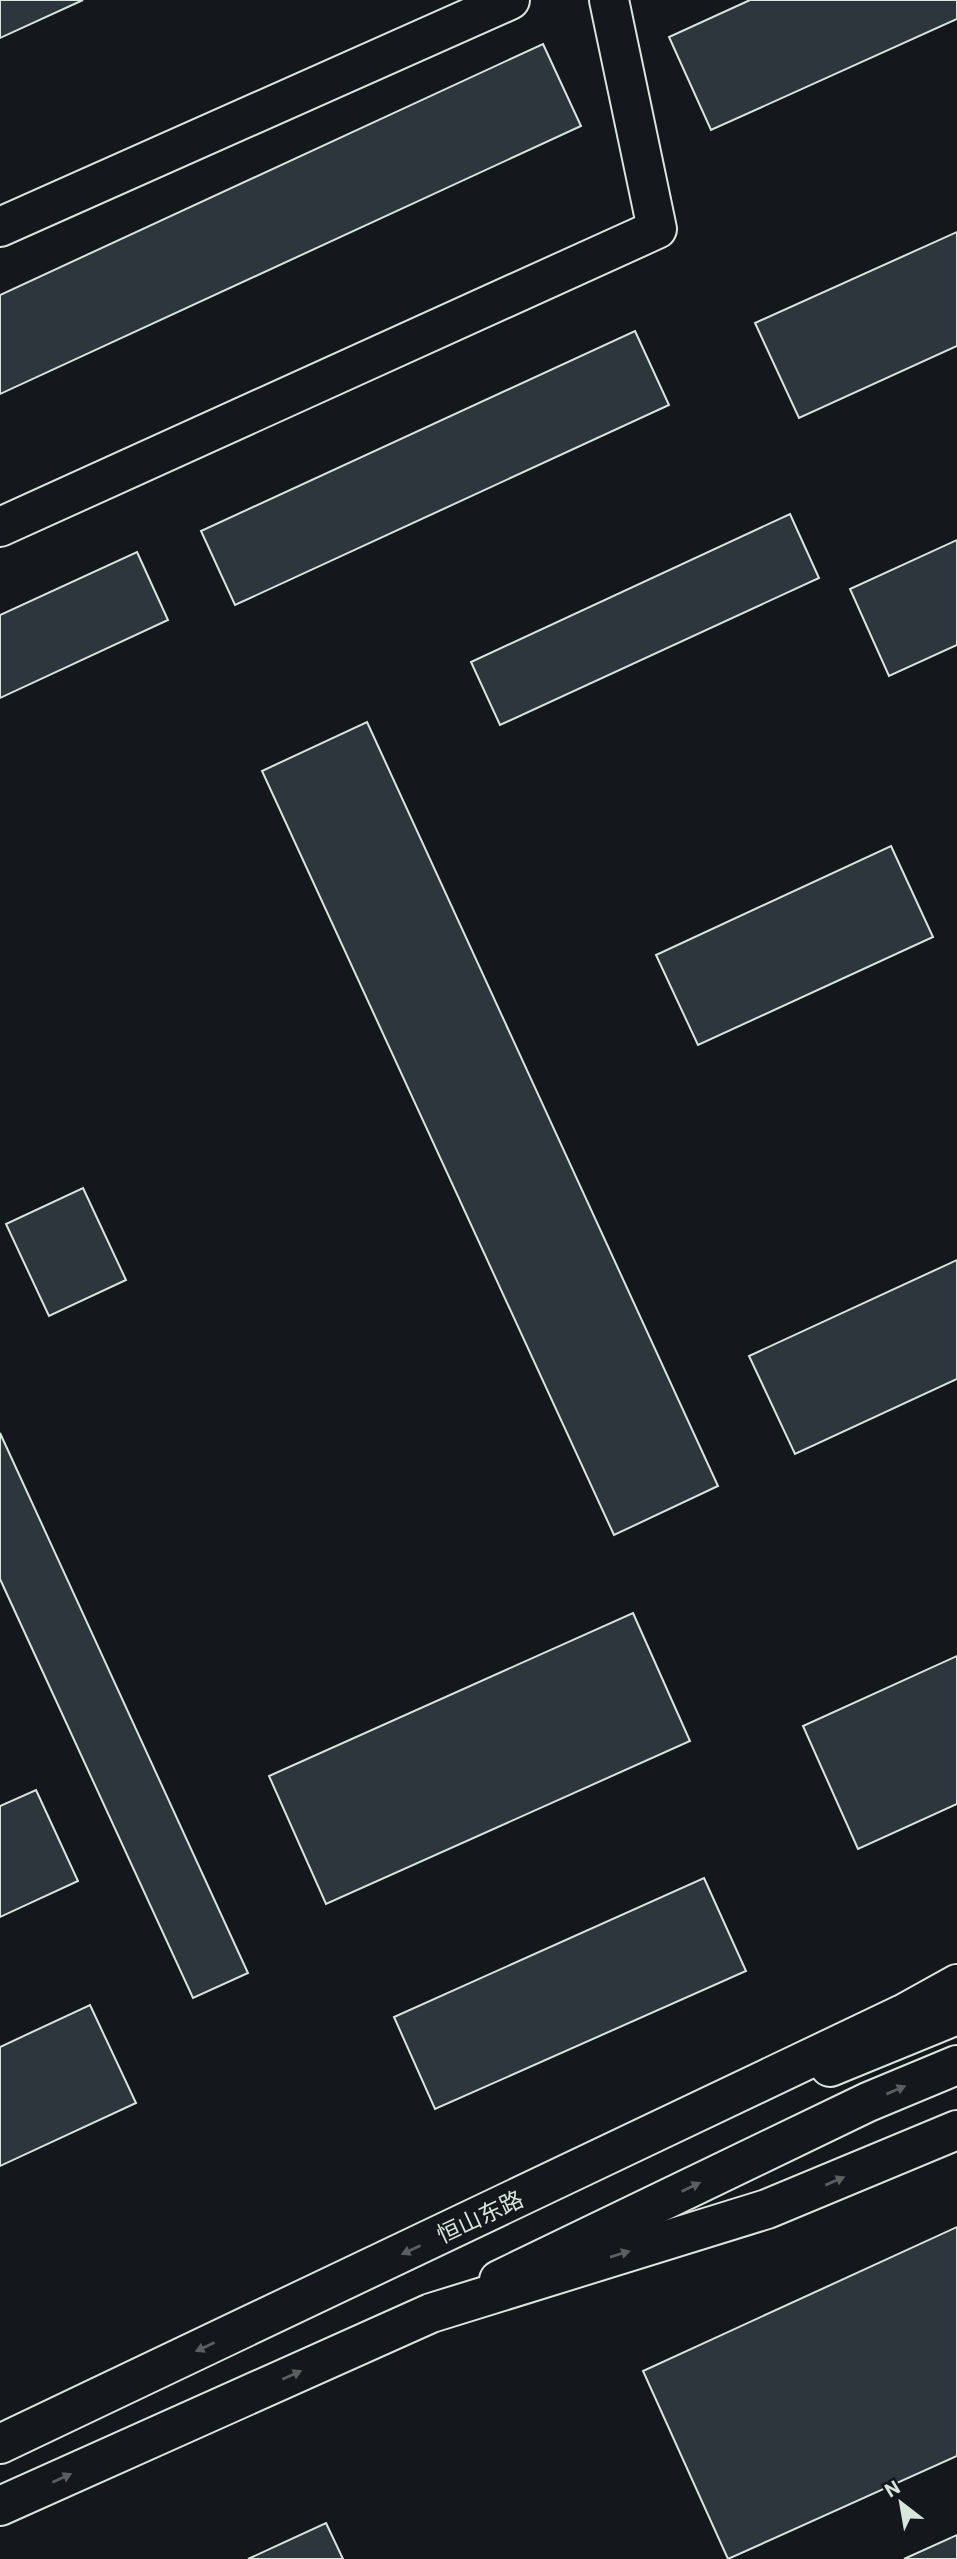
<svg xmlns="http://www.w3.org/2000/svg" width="957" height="2559" font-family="Roboto,'Noto Sans SC',sans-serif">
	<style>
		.building { fill: #2c363c; stroke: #d8e6dc; stroke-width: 2 }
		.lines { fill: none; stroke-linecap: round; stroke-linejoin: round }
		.minor-casing { stroke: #d8e6dc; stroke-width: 42 }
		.secondary-casing { stroke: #d8e6dc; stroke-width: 42 }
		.primary-casing { stroke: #d8e6dc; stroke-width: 42 }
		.minor { stroke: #14181c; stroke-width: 38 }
		.secondary { stroke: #14181c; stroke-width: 38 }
		.primary { stroke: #14181c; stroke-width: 38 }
		.oneway { fill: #59605f }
		.labels { text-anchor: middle; stroke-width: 5; stroke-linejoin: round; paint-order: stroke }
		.street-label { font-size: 23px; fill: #d8e6dc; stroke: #14181c }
	</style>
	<rect width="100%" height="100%" fill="#14181c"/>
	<path class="building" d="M0 0H83L0 38Z
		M750 0H957V19L711 130 669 37Z
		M543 44 581 126 0 394V295Z
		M957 232V346L799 418 755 323Z
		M635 331 669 405 235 605 201 531Z
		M790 514 819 578 500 725 471 662Z
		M957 540V645L889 676 850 589Z
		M137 552 168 620 0 698V615Z
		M367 722 718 1486 614 1535 262 771Z
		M891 846 933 937 698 1045 656 955Z
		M83 1188 126 1280 49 1316 6 1224Z
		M957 1260V1379L795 1454 749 1356Z
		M0 1433 248 1973 193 1998 0 1579Z
		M633 1613 690 1741 326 1904 269 1776Z
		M957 1656V1804L858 1849 803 1726Z
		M36 1790 78 1881 0 1917V1806Z
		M704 1878 746 1971 435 2109 394 2017Z
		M90 2005 136 2103 0 2166V2047Z
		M957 2227V2456L728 2559 643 2371Z
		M326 2523 343 2559H248Z
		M957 2535V2559H904Z"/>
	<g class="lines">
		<defs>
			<path id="minor" d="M0 227 510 0
				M0 527 657 229 609 0"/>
			<path id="secondary" d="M830 2067 957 2015
				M499 2280 868 2102 957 2065"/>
			<path id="primary" d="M0 2444 903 2014 957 1984
				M0 2506 431 2313 767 2209 957 2130"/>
		</defs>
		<use href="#minor" class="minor-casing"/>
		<use href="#secondary" class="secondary-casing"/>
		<use href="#primary" class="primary-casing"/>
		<use href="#minor" class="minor"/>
		<use href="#secondary" class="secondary"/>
		<use href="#primary" class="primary"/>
	</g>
	<defs><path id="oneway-solid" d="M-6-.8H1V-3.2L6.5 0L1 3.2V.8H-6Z" transform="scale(1.75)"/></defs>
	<g class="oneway">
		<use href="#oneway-solid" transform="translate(896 2090) rotate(-23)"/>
		<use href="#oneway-solid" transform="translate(835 2181) rotate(-23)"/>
		<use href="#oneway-solid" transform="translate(691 2187) rotate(-26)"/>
		<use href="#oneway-solid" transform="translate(411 2250) rotate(155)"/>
		<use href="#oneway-solid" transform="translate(620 2254) rotate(-17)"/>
		<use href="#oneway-solid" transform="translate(205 2347) rotate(155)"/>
		<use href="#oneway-solid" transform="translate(292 2375) rotate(-24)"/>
		<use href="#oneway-solid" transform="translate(62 2478) rotate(-24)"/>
	</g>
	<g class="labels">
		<g class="street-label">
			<text transform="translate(480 2217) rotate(-25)" y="8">恒山东路</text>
		</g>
	</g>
	<g transform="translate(901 2503) rotate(329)" stroke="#14181c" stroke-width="5" paint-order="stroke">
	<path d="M0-5L12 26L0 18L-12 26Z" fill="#d8e6dc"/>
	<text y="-10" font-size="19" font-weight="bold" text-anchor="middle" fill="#d8e6dc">N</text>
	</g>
</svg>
